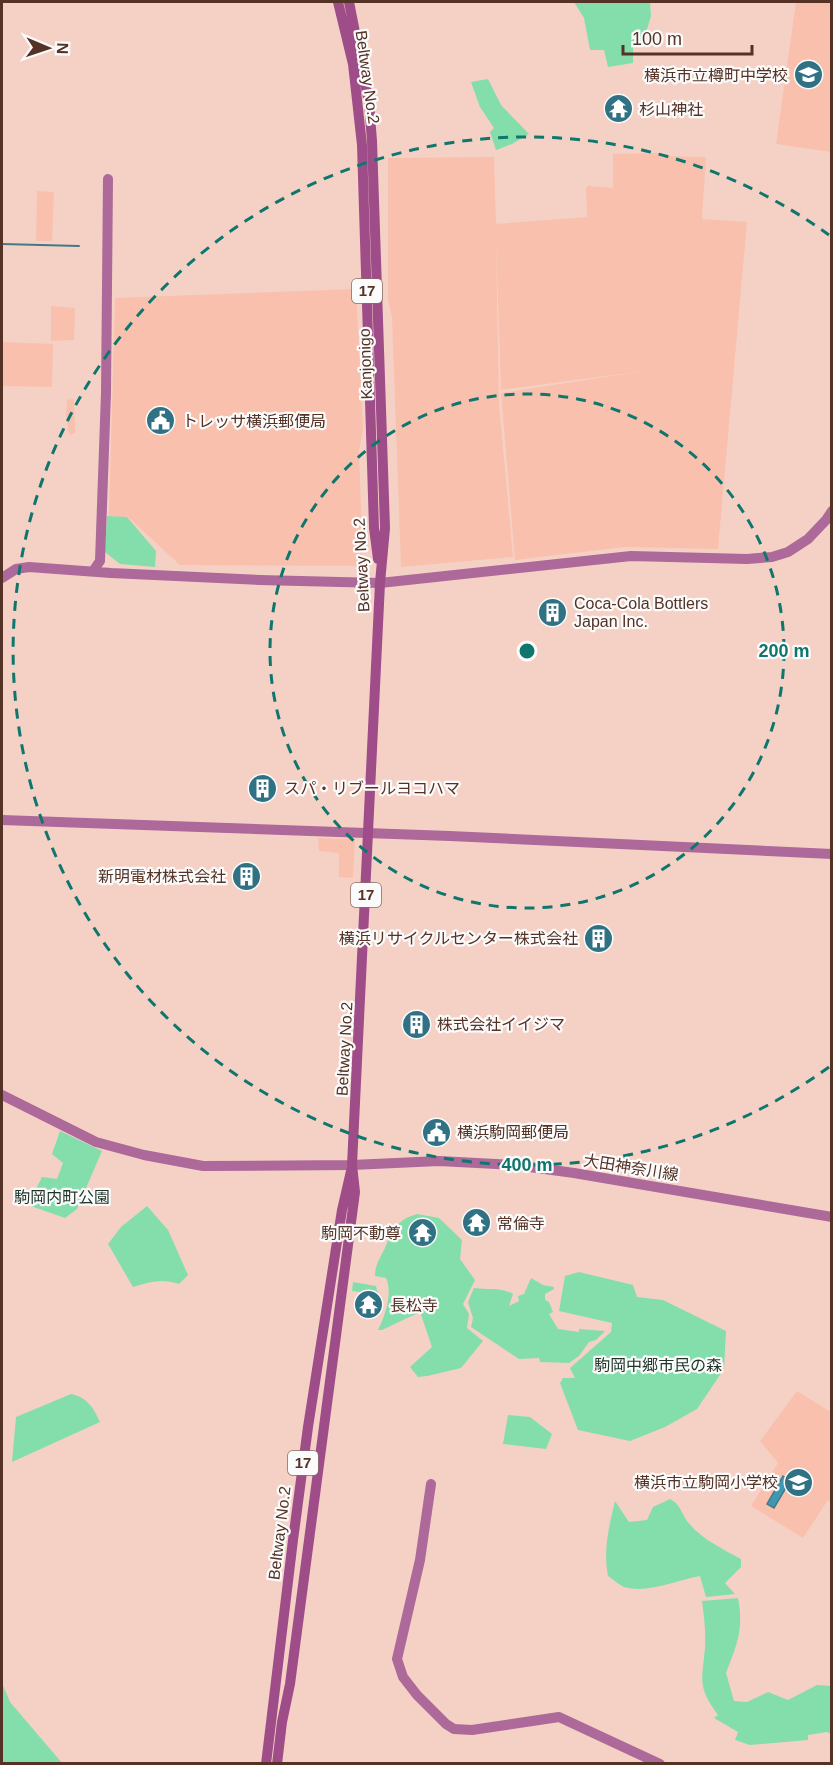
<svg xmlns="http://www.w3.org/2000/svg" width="833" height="1765" font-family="Arial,'Noto Sans JP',sans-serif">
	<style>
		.built { fill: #f9c0ae }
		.green { fill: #83deac }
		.water { fill: #3d99b2; stroke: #447a88; stroke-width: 1.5 }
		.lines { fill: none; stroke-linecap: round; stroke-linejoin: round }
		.stream { stroke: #447a88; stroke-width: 2 }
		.secondary { stroke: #ac6999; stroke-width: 10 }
		.primary { stroke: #9f4d89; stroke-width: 10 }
		.ring { fill: none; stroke: #0f766e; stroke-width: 3; stroke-dasharray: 10 8 }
		.labels { text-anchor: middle; stroke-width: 4.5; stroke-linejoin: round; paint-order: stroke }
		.shield { fill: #fbfbfb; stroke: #866e66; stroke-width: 1.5 }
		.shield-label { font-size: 15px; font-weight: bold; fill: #543226 }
		.poi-label { font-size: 16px; fill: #543226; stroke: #fbfbfb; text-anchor: start }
		.street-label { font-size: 16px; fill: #543226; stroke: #fbfbfb }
		.park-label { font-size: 16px; fill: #1e3528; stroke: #fbfbfb }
		.centre { fill: #0f766e; stroke: #fbfbfb; stroke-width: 3 }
		.ring-label { font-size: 18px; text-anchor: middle; font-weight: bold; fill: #0f766e; stroke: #fbfbfb; stroke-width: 4.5; stroke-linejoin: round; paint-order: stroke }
	</style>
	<rect width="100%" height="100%" fill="#f5d1c5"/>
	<path class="built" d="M796 2H831V152L776 144Z
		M662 153 665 156 706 157 702 219 747 222 718 549 625 547 515 560 501 393 644 371 501 390 496 239 499 403 513 557 401 567 392 318 388 299V158L494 157 496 224 587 217 586 188 588 186 613 188V154Z
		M37 191 54 192 52 241H36Z
		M356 289 363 429 359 451 363 566 180 565 128 517 109 516 115 298Z
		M51 306 75 308 74 340 51 341Z
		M2 342 53 344 52 387 2 386Z
		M74 399 75 433 69 435 66 414 67 400Z
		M318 838 355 839 353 878 339 877V853L319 851Z
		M797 1391 831 1412V1502L828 1500 803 1538 751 1506 778 1463 760 1441Z"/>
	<path class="green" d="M574 2H650L651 16 644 39 633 44V63L608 67 604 50H590L584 18Z
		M488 79 501 105 529 134 512 144 496 150 490 132 494 128 480 107 471 82Z
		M107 516 127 517 156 551 155 567 120 564 105 552Z
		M60 1131 102 1151 77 1209 65 1218 28 1205 42 1177 57 1179 63 1163 52 1154Z
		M147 1206 168 1230 188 1275 179 1284C162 1278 150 1282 133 1287L108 1244 121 1227Z
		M417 1214 439 1218 462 1240 460 1259 475 1280 463 1304 469 1314 467 1328 483 1341 461 1368 427 1376 418 1377 410 1367 432 1347 420 1312 382 1330H378C385 1316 393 1293 386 1278L375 1276C375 1265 380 1258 385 1248 393 1230 396 1220 417 1214Z
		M579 1272 633 1285 637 1297 663 1300 726 1331 724 1369 697 1409 665 1427 630 1441 578 1430 560 1383 563 1378H575L570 1368 611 1332 612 1323 559 1311 565 1276Z
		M531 1278 543 1285 554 1287V1289L545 1294V1300L549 1302 553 1312 549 1314 558 1329 579 1332V1329L605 1331 596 1340 589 1342 579 1356 569 1363 540 1362 539 1358 519 1359 471 1327 473 1318 468 1302 474 1288C489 1290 501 1287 513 1294L509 1306 519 1301 518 1296 524 1294Z
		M353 1282 376 1286 378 1294 352 1291Z
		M71 1394C88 1398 93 1407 100 1422L12 1462 16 1417Z
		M508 1415 530 1417 552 1434 546 1449 503 1444Z
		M670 1499C680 1504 681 1512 687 1521 701 1539 721 1548 741 1559V1567L725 1583 735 1594 706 1597 700 1576C676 1580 648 1594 624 1587 619 1585 613 1579 608 1576 603 1549 609 1527 615 1501L629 1522 647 1520 653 1507Z
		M738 1598C744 1629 737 1645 726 1673L734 1701 747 1702 768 1692 788 1700 817 1685 831 1686V1734L827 1732 808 1735V1740L750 1745 735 1740 738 1732 714 1718 718 1715C697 1686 702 1681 705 1648 706 1632 704 1616 702 1601Z
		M2 1683 10 1702 62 1763H2Z"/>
	<path class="water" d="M783 1476 790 1481 774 1508 767 1504Z"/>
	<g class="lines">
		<path class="stream" d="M2 244 79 246"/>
		<path class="secondary" d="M93 571 100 561 106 393 108 179
			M2 578 16 569 29 567 111 573 260 580 380 583 631 556 747 559 772 557 788 552 808 539 826 520 832 511
			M2 820 450 836 832 854
			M2 1095 96 1142 144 1155 203 1166 352 1165 439 1161 515 1165 574 1173 832 1217
			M431 1484 420 1560 397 1659 403 1677 417 1695 446 1724 454 1729 472 1730 559 1717 660 1764"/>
		<path class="primary" d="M338 2 353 64 362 145 374 528 378 559
			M266 1764 293 1540 308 1427 342 1210 351 1171
			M277 1764 282 1722 290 1684 355 1192 352 1165 380 583 385 528 372 141 369 103 349 2"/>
	</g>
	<g class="ring">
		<circle cx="527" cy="651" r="257"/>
		<path d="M829 1067A514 514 0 1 1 829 235"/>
	</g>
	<defs>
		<symbol id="school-disc" viewBox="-11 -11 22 22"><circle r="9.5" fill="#307284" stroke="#fbfbfb"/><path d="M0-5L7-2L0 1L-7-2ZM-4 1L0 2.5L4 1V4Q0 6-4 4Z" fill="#fff"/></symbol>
		<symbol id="temple-disc" viewBox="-11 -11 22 22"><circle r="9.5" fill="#307284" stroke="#fbfbfb"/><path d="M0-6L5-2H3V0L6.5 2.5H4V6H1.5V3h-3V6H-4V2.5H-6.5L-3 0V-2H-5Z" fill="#fff"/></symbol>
		<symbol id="civic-disc" viewBox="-11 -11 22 22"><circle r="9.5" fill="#307284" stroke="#fbfbfb"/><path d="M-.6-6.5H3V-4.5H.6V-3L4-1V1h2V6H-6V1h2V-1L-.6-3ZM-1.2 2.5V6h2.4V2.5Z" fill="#fff"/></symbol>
		<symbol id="building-disc" viewBox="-11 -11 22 22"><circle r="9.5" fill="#307284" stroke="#fbfbfb"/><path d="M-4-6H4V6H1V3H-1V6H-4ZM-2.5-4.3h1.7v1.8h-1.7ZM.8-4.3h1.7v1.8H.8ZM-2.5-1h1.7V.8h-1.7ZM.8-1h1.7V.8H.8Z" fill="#fff"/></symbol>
	</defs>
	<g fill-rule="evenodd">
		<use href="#school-disc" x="792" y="58" width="33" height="33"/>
		<use href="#temple-disc" x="602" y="92" width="33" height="33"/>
		<use href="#civic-disc" x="144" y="404" width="33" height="33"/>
		<use href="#building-disc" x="536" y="596" width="33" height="33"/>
		<use href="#building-disc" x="246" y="772" width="33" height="33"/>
		<use href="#building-disc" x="230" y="860" width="33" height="33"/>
		<use href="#building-disc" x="582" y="922" width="33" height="33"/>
		<use href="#building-disc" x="400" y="1008" width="33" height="33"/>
		<use href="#civic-disc" x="420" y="1116" width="33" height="33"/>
		<use href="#temple-disc" x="460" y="1206" width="33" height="33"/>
		<use href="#temple-disc" x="406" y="1216" width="33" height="33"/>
		<use href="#temple-disc" x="352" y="1288" width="33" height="33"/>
		<use href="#school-disc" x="782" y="1466" width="33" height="33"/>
	</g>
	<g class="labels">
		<g class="shield">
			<rect x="352" y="279" width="30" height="24" rx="4.5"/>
			<rect x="351" y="883" width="30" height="24" rx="4.5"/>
			<rect x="288" y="1451" width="30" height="24" rx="4.5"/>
		</g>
		<g class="shield-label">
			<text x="367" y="296">17</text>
			<text x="366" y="900">17</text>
			<text x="303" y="1468">17</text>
		</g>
		<g class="poi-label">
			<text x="788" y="81" text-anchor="end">横浜市立樽町中学校</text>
			<text x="639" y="115">杉山神社</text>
			<text x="182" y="427">トレッサ横浜郵便局</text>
			<text x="574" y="609">Coca-Cola Bottlers<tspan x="574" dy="18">Japan Inc.</tspan></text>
			<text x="284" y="794">スパ・リブールヨコハマ</text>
			<text x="226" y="882" text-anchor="end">新明電材株式会社</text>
			<text x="578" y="944" text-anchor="end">横浜リサイクルセンター株式会社</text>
			<text x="437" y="1030">株式会社イイジマ</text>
			<text x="457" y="1138">横浜駒岡郵便局</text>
			<text x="497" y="1229">常倫寺</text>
			<text x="401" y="1239" text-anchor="end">駒岡不動尊</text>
			<text x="390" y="1311">長松寺</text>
			<text x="778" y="1488" text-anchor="end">横浜市立駒岡小学校</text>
		</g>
		<g class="street-label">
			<text transform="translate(368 77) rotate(82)" y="6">Beltway No.2</text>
			<text transform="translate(365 364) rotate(-92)" y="6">Kanjonigo</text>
			<text transform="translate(361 565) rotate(-93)" y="6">Beltway No.2</text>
			<text transform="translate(344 1049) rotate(-87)" y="6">Beltway No.2</text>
			<text transform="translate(631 1167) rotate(9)" y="6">大田神奈川線</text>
			<text transform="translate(279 1533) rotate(-83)" y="6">Beltway No.2</text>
		</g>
		<g class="park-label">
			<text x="62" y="1203">駒岡内町公園</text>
			<text x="658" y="1371">駒岡中郷市民の森</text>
		</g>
	</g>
	<circle cx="527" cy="651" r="9" class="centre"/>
	<g class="ring-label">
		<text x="784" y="657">200 m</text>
		<text x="527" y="1171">400 m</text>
	</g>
	<rect width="833" height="1765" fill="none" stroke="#543226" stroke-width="6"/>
	<g transform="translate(48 48) rotate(92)" stroke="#fbfbfb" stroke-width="4.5" paint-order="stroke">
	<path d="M0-4.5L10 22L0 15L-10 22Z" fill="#543226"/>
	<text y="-9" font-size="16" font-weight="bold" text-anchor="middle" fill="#543226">N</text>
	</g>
	<path d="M623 45v9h129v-9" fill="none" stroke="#543226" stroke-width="3"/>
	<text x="632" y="45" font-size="18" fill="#543226" stroke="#fbfbfb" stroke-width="4.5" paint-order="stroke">100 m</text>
</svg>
